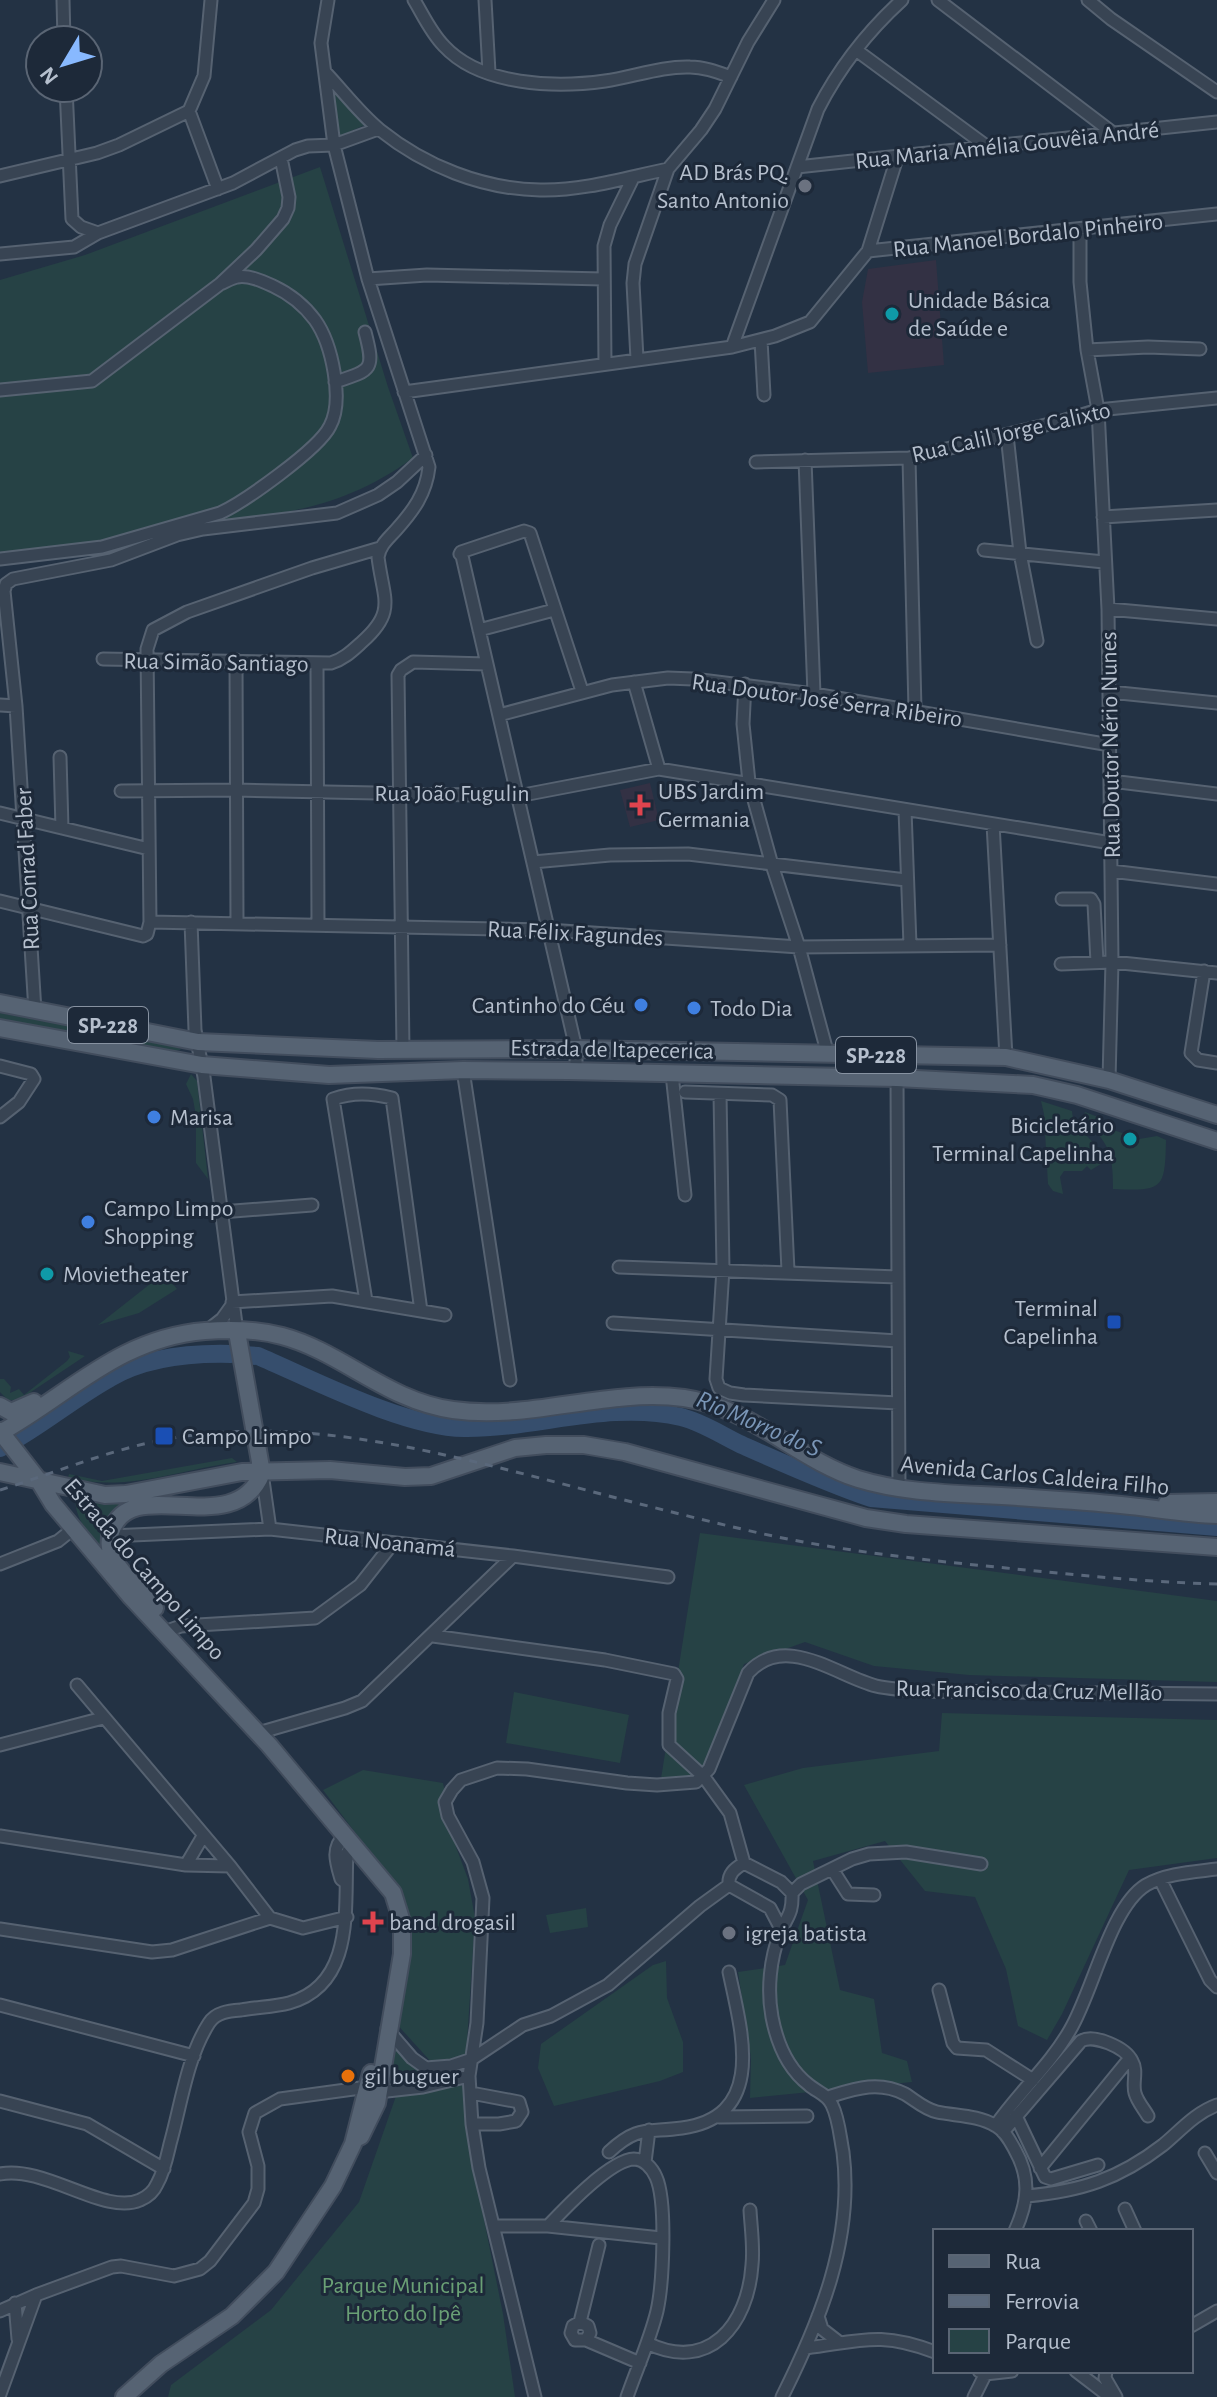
<svg xmlns="http://www.w3.org/2000/svg" width="1217" height="2397" font-family="'Alegreya Sans',sans-serif">
	<style>
		.medical { fill: #333144 }
		.green { fill: #264245 }
		.lines { fill: none; stroke-linecap: round; stroke-linejoin: round }
		.river { stroke: #364e6d; stroke-width: 18 }
		.minor-casing { stroke: #566271; stroke-width: 15 }
		.primary-casing { stroke: #424d5d; stroke-width: 20 }
		.minor { stroke: #384453; stroke-width: 11 }
		.primary { stroke: #566373; stroke-width: 16 }
		.rail { stroke: #5a687b; stroke-width: 3; stroke-dasharray: 8 8; stroke-linecap: butt }
		.worship-dot { fill: #6b7280; stroke: #1d2939; stroke-width: 3 }
		.culture-dot { fill: #0f9aa8; stroke: #1d2939; stroke-width: 3 }
		.health-dot { fill: #e0444e; stroke: #1d2939; stroke-width: 3 }
		.shop-dot { fill: #3f7fe0; stroke: #1d2939; stroke-width: 3 }
		.transit-dot { fill: #1a4fb4; stroke: #1d2939; stroke-width: 3 }
		.food-dot { fill: #e8710a; stroke: #1d2939; stroke-width: 3 }
		.labels { text-anchor: middle; stroke-width: 6; stroke-linejoin: round; paint-order: stroke }
		.shield { fill: #1d2939; stroke: #8792a1; stroke-width: 2 }
		.shield-label { font-size: 22px; font-weight: bold; fill: #b5bfcd }
		.street-label { font-size: 24px; fill: #b5bfcd; stroke: #1d2939 }
		.poi-label { font-size: 24px; fill: #b5bfcd; stroke: #1d2939; text-anchor: start }
		.park-label { font-size: 24px; fill: #6aa075; stroke: #1d2939 }
		.water-label { font-size: 26px; font-style: italic; fill: #7a96b7; stroke: #1d2939 }
	</style>
	<rect width="100%" height="100%" fill="#233244"/>
	<path class="medical" d="M936 260 944 365 868 373 862 302 868 269Z
		M650 783 659 820 630 827 620 790Z"/>
	<path class="green" d="M330 88 367 124 340 136Z
		M320 167 388 387 413 458C335 514 278 512 188 527 125 538 63 549 0 560V280L85 255Z
		M0 1013 178 1047 181 1050 170 1051 0 1019Z
		M191 1074 197 1081 208 1179 196 1163V1116L193 1099 186 1084Z
		M1041 1101 1072 1111C1072 1129 1099 1140 1104 1162L1091 1170 1087 1166 1082 1171H1064L1060 1177 1063 1194 1053 1191 1048 1184 1044 1114Z
		M1085 1112 1098 1117 1108 1128 1139 1139 1157 1136 1166 1140C1165 1190 1163 1191 1113 1189 1113 1152 1109 1143 1082 1118Z
		M164 1273 177 1289 139 1313 98 1325Z
		M68 1351 85 1356 19 1400H8L0 1392V1379H4L11 1387 10 1393 19 1389 24 1395 67 1361 70 1357Z
		M232 1458 237 1462C178 1470 128 1492 68 1478L69 1474 102 1481Z
		M75 1498 105 1502 132 1500C106 1512 102 1526 103 1553 90 1538 75 1519 75 1498Z
		M700 1533 1217 1601V1682L969 1675 874 1666 805 1642 744 1664 704 1777 660 1785Z
		M514 1692 629 1715 620 1763 506 1743Z
		M942 1713 1217 1720V1858L1129 1870 1062 2014 1047 2040 1018 2026 1006 1969 975 1897 925 1891 885 1841 813 1861 840 1990 874 1999 882 2053 907 2061 912 2082 750 2098 751 2058 738 1972 785 1965 808 1900 744 1785 803 1768 939 1751Z
		M363 1770 443 1783 456 1847 468 1879 475 1918 466 2058 433 2064 393 2020 400 1892 323 1790Z
		M586 1908 588 1927 550 1933 546 1915Z
		M666 1961 667 1998 683 2042V2072L660 2081 554 2106 538 2068 541 2044 653 1965Z
		M396 2044 416 2065 456 2070 427 2079 385 2084Z
		M465 2085 480 2200 503 2314 515 2397H168L171 2385 271 2310 359 2202 396 2096Z"/>
	<g class="lines">
		<path class="river" d="M242 1355 258 1356C314 1380 404 1427 464 1428 536 1429 609 1400 681 1417 702 1422 723 1436 742 1445 785 1464 827 1483 871 1498L1217 1527
			M0 1448C39 1428 72 1399 110 1378 146 1357 191 1353 231 1354"/>
		<defs>
			<path id="minor" d="M63 0 64 40
				M414 0C423 15 431 33 444 46 481 86 556 88 605 81 633 77 662 66 690 67 704 67 717 72 731 77
				M485 0 489 72
				M938 0 1113 133
				M1088 0 1111 19 1217 92
				M856 50 989 148
				M325 72C343 91 360 114 380 130 425 166 482 189 540 190 583 191 625 178 668 169
				M66 88 72 219 81 227 98 233
				M189 111 218 189
				M797 167 1217 122
				M0 176 97 153 119 145 189 111 204 76 211 0
				M1080 230V282L1087 350 1098 410 1108 609 1112 962 1109 1080
				M868 251 897 158
				M0 254 74 247 98 233 233 183 295 150 308 146 334 145 378 129
				M368 279 427 275 603 279
				M761 340 764 395
				M732 347 818 109C839 68 868 31 902 0
				M1087 350 1148 347 1200 349
				M637 359 633 283 635 264 668 169 701 130 715 109 748 42 774 0
				M605 364 604 246 610 225 633 178
				M335 382C372 370 375 370 365 332
				M0 390 92 381 220 284 256 250 283 219 288 208 289 197 281 158
				M404 392 732 347 775 336 810 322 868 251 1217 214
				M1007 435 1020 553 1037 641
				M909 458 915 710
				M805 460 814 694
				M756 462 909 458 1062 421 1098 410 1217 398
				M1103 517 1217 510
				M984 550 1104 562
				M0 559 102 547 220 513C244 502 319 449 330 426 344 400 332 344 315 320 304 305 290 294 273 286 262 281 249 275 237 277 232 278 225 282 220 284
				M1108 609 1217 619
				M479 630 554 610
				M103 659 331 663C344 659 352 651 362 642 397 611 383 599 378 557 380 545 388 539 396 530 413 511 426 494 429 467L368 279 334 145 321 43 328 0
				M236 660 237 923
				M317 664 318 925
				M634 682 659 769
				M745 684 743 724 749 782 772 865 799 947 828 1055
				M1110 692 1217 703
				M0 705 16 706
				M499 715 612 685 668 678 693 679 814 694 1110 745
				M60 757 62 828
				M1111 781 1217 794
				M121 791 236 790 518 796 659 769 1111 843
				M905 810 910 945
				M0 813 149 849
				M993 824 1006 1057
				M533 862 610 855 688 854 906 880
				M1111 871 1217 884
				M1062 899H1091L1094 904 1097 962
				M0 901 143 936 147 934 150 922 147 649 153 630 187 612 312 568 380 548
				M150 922 548 930 799 947 1000 945
				M191 922 195 1030 204 1077 237 1332
				M1061 964 1112 962 1217 973
				M1204 971 1191 1053 1198 1060 1217 1063
				M35 1011 16 706 4 591 6 584 13 579 111 560 177 535 203 529 337 513 378 495 397 482 426 455
				M403 1050 398 675 401 670 413 662 487 664
				M0 1066 31 1074 34 1079 19 1102 0 1117
				M463 1070 510 1380
				M576 1071V1049L462 556 460 554 461 552 524 531 530 533 582 691
				M672 1074 685 1195
				M897 1078 899 1488
				M685 1092 772 1095 780 1100 788 1271
				M720 1094 723 1269 716 1379 719 1388 730 1393 744 1395 898 1403
				M221 1212 312 1205
				M619 1267 898 1277
				M366 1301 333 1099C353 1092 371 1093 392 1098L421 1311
				M232 1302 332 1296 445 1315
				M613 1323 898 1341
				M208 1330 222 1319 232 1305
				M262 1473 270 1529
				M110 1536 270 1529 513 1556 668 1577
				M0 1564 58 1541 73 1529
				M164 1632 181 1626 315 1618 360 1585 393 1543
				M77 1685 230 1866 270 1918
				M258 1735 265 1731 345 1708 362 1701 513 1556
				M0 1745 103 1718
				M345 1835C331 1848 336 1862 341 1879L345 1882
				M0 1836 186 1865 230 1866
				M744 1863 781 1882 792 1893
				M186 1865 203 1836
				M832 1869 848 1894 874 1895
				M1160 1879 1210 1980 1217 1987
				M729 1885 770 1908 781 1929
				M0 1929 152 1952 172 1950 270 1918 303 1928 347 1917
				M939 1990 953 2043 957 2048 986 2050 1033 2080
				M0 2005 194 2056
				M387 2029 412 2058 426 2068 451 2066 472 2059 523 2025 551 2016 608 1985 700 1906 729 1885C728 1874 734 1869 744 1863L730 1813 704 1777 669 1745V1713L677 1679 674 1674 605 1660 433 1636
				M376 2088 378 2092 423 2087 469 2076
				M471 2093 519 2102 522 2112 516 2121 499 2124H472
				M828 2097C854 2089 878 2080 905 2094 915 2100 924 2109 937 2112 956 2116 978 2115 996 2126 1005 2131 1010 2141 1015 2150 1031 2178 1028 2202 1015 2231
				M0 2101 87 2124 164 2169
				M1016 2116 1045 2177 1051 2179 1098 2165
				M719 2117 807 2116
				M996 2125C1019 2092 1050 2065 1070 2030 1093 1992 1110 1907 1146 1885 1167 1873 1194 1872 1217 1869
				M1003 2132 1081 2041C1094 2034 1125 2047 1132 2061 1138 2071 1132 2083 1135 2093 1137 2101 1144 2109 1148 2116
				M609 2152C638 2125 647 2133 682 2128 768 2116 741 2030 729 1972
				M1205 2153 1217 2173
				M645 2162 649 2130
				M1040 2168 1130 2058
				M0 2174C45 2165 105 2216 140 2200 147 2197 154 2191 157 2184 164 2172 167 2157 170 2144 181 2105 187 2057 209 2023 216 2012 229 2011 241 2010 257 2007 274 2007 289 2003 356 1984 344 1906 347 1853L354 1846
				M1027 2196C1081 2191 1119 2179 1163 2145 1180 2131 1195 2113 1217 2105
				M1125 2209 1135 2231
				M1086 2221 1091 2231
				M494 2226H548L661 2238
				M548 2226C564 2209 610 2160 634 2159 644 2159 652 2168 656 2177 667 2201 663 2284 657 2311 650 2340 637 2368 627 2397
				M15 2303 18 2339
				M0 2311 36 2295 112 2267 121 2266 174 2276 200 2269 210 2261 254 2203 258 2189V2166L249 2132 255 2113 280 2099 368 2087
				M818 2316 822 2329 840 2343
				M580 2322 599 2245
				M1191 2326 1217 2311
				M586 2340 590 2333 588 2326 580 2322 573 2326 571 2333 575 2340H586L640 2363
				M647 2343C709 2373 748 2325 752 2265 754 2247 751 2228 750 2210
				M806 2348C861 2341 880 2331 935 2352
				M979 2371 985 2374 1012 2371
				M1076 2371 1110 2397
				M1106 2371 1105 2378 1116 2397
				M0 2394 36 2295
				M535 2397 479 2168 472 2124 469 2076 477 2023 483 1898 473 1862 448 1816 445 1802 452 1790 461 1780 497 1768 527 1769 627 1783 657 1785 696 1782 709 1769 748 1673C785 1632 837 1676 876 1686 888 1689 901 1689 913 1691L1217 1694
				M782 2397C820 2321 854 2239 843 2152 840 2137 839 2119 832 2105 828 2095 817 2092 809 2085 788 2069 777 2043 772 2017 767 1990 770 1959 780 1933 787 1916 793 1914 792 1893L801 1884 852 1859 869 1854 906 1852 981 1864
				M974 2397 987 2371"/>
			<path id="primary" d="M0 1003 198 1042 378 1050 576 1049 1006 1057 1109 1080 1217 1115
				M0 1028 202 1065 329 1075 463 1070 568 1071 897 1078 1033 1085 1077 1095 1217 1141
				M237 1332 262 1473
				M0 1406 11 1412 34 1402
				M0 1431 39 1481 53 1504 131 1597 269 1745 393 1893 402 1922V1954L377 2103 361 2136 355 2139
				M0 1433C70 1394 119 1338 205 1331 229 1329 259 1330 282 1336 342 1352 387 1401 453 1410 530 1421 606 1388 684 1398 750 1407 797 1459 858 1479 913 1496 974 1493 1031 1498 1061 1500 1091 1502 1121 1505 1153 1508 1185 1514 1217 1515
				M0 1472 105 1495 126 1494 242 1472 330 1470 405 1477 431 1476 515 1448 546 1445H584L625 1452 866 1518 906 1524 1217 1547
				M1167 1503 1217 1502
				M155 1608C142 1592 121 1575 112 1556 109 1549 109 1539 111 1532 130 1471 234 1543 262 1473
				M124 2397 161 2364 232 2316 276 2272 333 2186 353 2144 371 2073"/>
		</defs>
		<use href="#minor" class="minor-casing"/>
		<use href="#primary" class="primary-casing"/>
		<use href="#minor" class="minor"/>
		<use href="#primary" class="primary"/>
		<path class="rail" d="M0 1490C58 1472 113 1448 173 1438 290 1418 410 1445 524 1474 602 1494 680 1515 759 1533 840 1551 924 1560 1006 1568 1076 1575 1146 1582 1217 1584"/>
	</g>
	<g class="worship-dot">
		<circle cx="805" cy="186" r="8"/>
		<circle cx="729" cy="1933" r="8"/>
	</g>
	<g class="culture-dot">
		<circle cx="892" cy="314" r="8"/>
		<circle cx="1130" cy="1139" r="8"/>
		<circle cx="47" cy="1274" r="8"/>
	</g>
	<g class="health-dot">
		<path d="M636 793h8v8h8v8h-8v8h-8v-8h-8v-8h8z"/>
		<path d="M369 1910h8v8h8v8h-8v8h-8v-8h-8v-8h8z"/>
	</g>
	<g class="shop-dot">
		<circle cx="641" cy="1005" r="8"/>
		<circle cx="694" cy="1008" r="8"/>
		<circle cx="154" cy="1117" r="8"/>
		<circle cx="88" cy="1222" r="8"/>
	</g>
	<g class="transit-dot">
		<rect x="1106" y="1314" width="16" height="16" rx="4"/>
		<rect x="154" y="1426" width="20" height="20" rx="4"/>
	</g>
	<circle class="food-dot" cx="348" cy="2076" r="8"/>
	<g class="labels">
		<g class="shield">
			<rect x="68" y="1007" width="80" height="36" rx="6"/>
			<rect x="836" y="1037" width="80" height="36" rx="6"/>
		</g>
		<g class="shield-label">
			<text x="108" y="1033">SP-228</text>
			<text x="876" y="1063">SP-228</text>
		</g>
		<g class="street-label">
			<text transform="translate(1007 145) rotate(-6)" y="8">Rua Maria Amélia Gouvêia André</text>
			<text transform="translate(1028 235) rotate(-6)" y="8">Rua Manoel Bordalo Pinheiro</text>
			<text transform="translate(1011 432) rotate(-13)" y="8">Rua Calil Jorge Calixto</text>
			<text transform="translate(216 662) rotate(1)" y="8">Rua Simão Santiago</text>
			<text transform="translate(827 700) rotate(8)" y="8">Rua Doutor José Serra Ribeiro</text>
			<text transform="translate(1110 745) rotate(-91)" y="8">Rua Doutor Nério Nunes</text>
			<text x="452" y="801">Rua João Fugulin</text>
			<text transform="translate(27 869) rotate(-93)" y="8">Rua Conrad Faber</text>
			<text transform="translate(575 933) rotate(3)" y="8">Rua Félix Fagundes</text>
			<text transform="translate(612 1049) rotate(1)" y="8">Estrada de Itapecerica</text>
			<text transform="translate(1035 1475) rotate(5)" y="8">Avenida Carlos Caldeira Filho</text>
			<text transform="translate(390 1542) rotate(6)" y="8">Rua Noanamá</text>
			<text transform="translate(145 1569) rotate(49)" y="8">Estrada do Campo Limpo</text>
			<text transform="translate(1029 1690) rotate(1)" y="8">Rua Francisco da Cruz Mellão</text>
		</g>
		<g class="poi-label">
			<text x="789" y="180" text-anchor="end">AD Brás PQ.<tspan x="789" dy="28">Santo Antonio</tspan></text>
			<text x="908" y="308">Unidade Básica<tspan x="908" dy="28">de Saúde e</tspan></text>
			<text x="658" y="799">UBS Jardim<tspan x="658" dy="28">Germania</tspan></text>
			<text x="625" y="1013" text-anchor="end">Cantinho do Céu</text>
			<text x="710" y="1016">Todo Dia</text>
			<text x="170" y="1125">Marisa</text>
			<text x="1114" y="1133" text-anchor="end">Bicicletário<tspan x="1114" dy="28">Terminal Capelinha</tspan></text>
			<text x="104" y="1216">Campo Limpo<tspan x="104" dy="28">Shopping</tspan></text>
			<text x="63" y="1282">Movietheater</text>
			<text x="1098" y="1316" text-anchor="end">Terminal<tspan x="1098" dy="28">Capelinha</tspan></text>
			<text x="182" y="1444">Campo Limpo</text>
			<text x="389" y="1930">band drogasil</text>
			<text x="745" y="1941">igreja batista</text>
			<text x="364" y="2084">gil buguer</text>
		</g>
		<g class="park-label">
			<text x="403" y="2293">Parque Municipal<tspan x="403" dy="28">Horto do Ipê</tspan></text>
		</g>
		<g class="water-label">
			<text transform="translate(759 1423) rotate(23)" y="9">Rio Morro do S</text>
		</g>
	</g>
	<rect x="933" y="2229" width="260" height="144" fill="#1d2939" stroke="#5a6574" stroke-width="2"/>
	<rect x="949" y="2255" width="40" height="12" fill="#566373" stroke="#5a6574" stroke-width="2"/>
	<text x="1005" y="2269" font-size="24" fill="#b5bfcd">Rua</text>
	<rect x="949" y="2295" width="40" height="12" fill="#5a687b" stroke="#5a6574" stroke-width="2"/>
	<text x="1005" y="2309" font-size="24" fill="#b5bfcd">Ferrovia</text>
	<rect x="949" y="2329" width="40" height="24" fill="#264245" stroke="#5a6574" stroke-width="2"/>
	<text x="1005" y="2349" font-size="24" fill="#b5bfcd">Parque</text>
	<g transform="translate(64 64) rotate(232)"><circle r="38" fill="#1d2939" stroke="#5a6574" stroke-width="2"/>
	<path d="M0-6L14 30L0 20L-14 30Z" fill="#88b9ff"/>
	<text y="-12" font-size="22" font-weight="bold" text-anchor="middle" fill="#b5bfcd">N</text>
	</g>
</svg>
